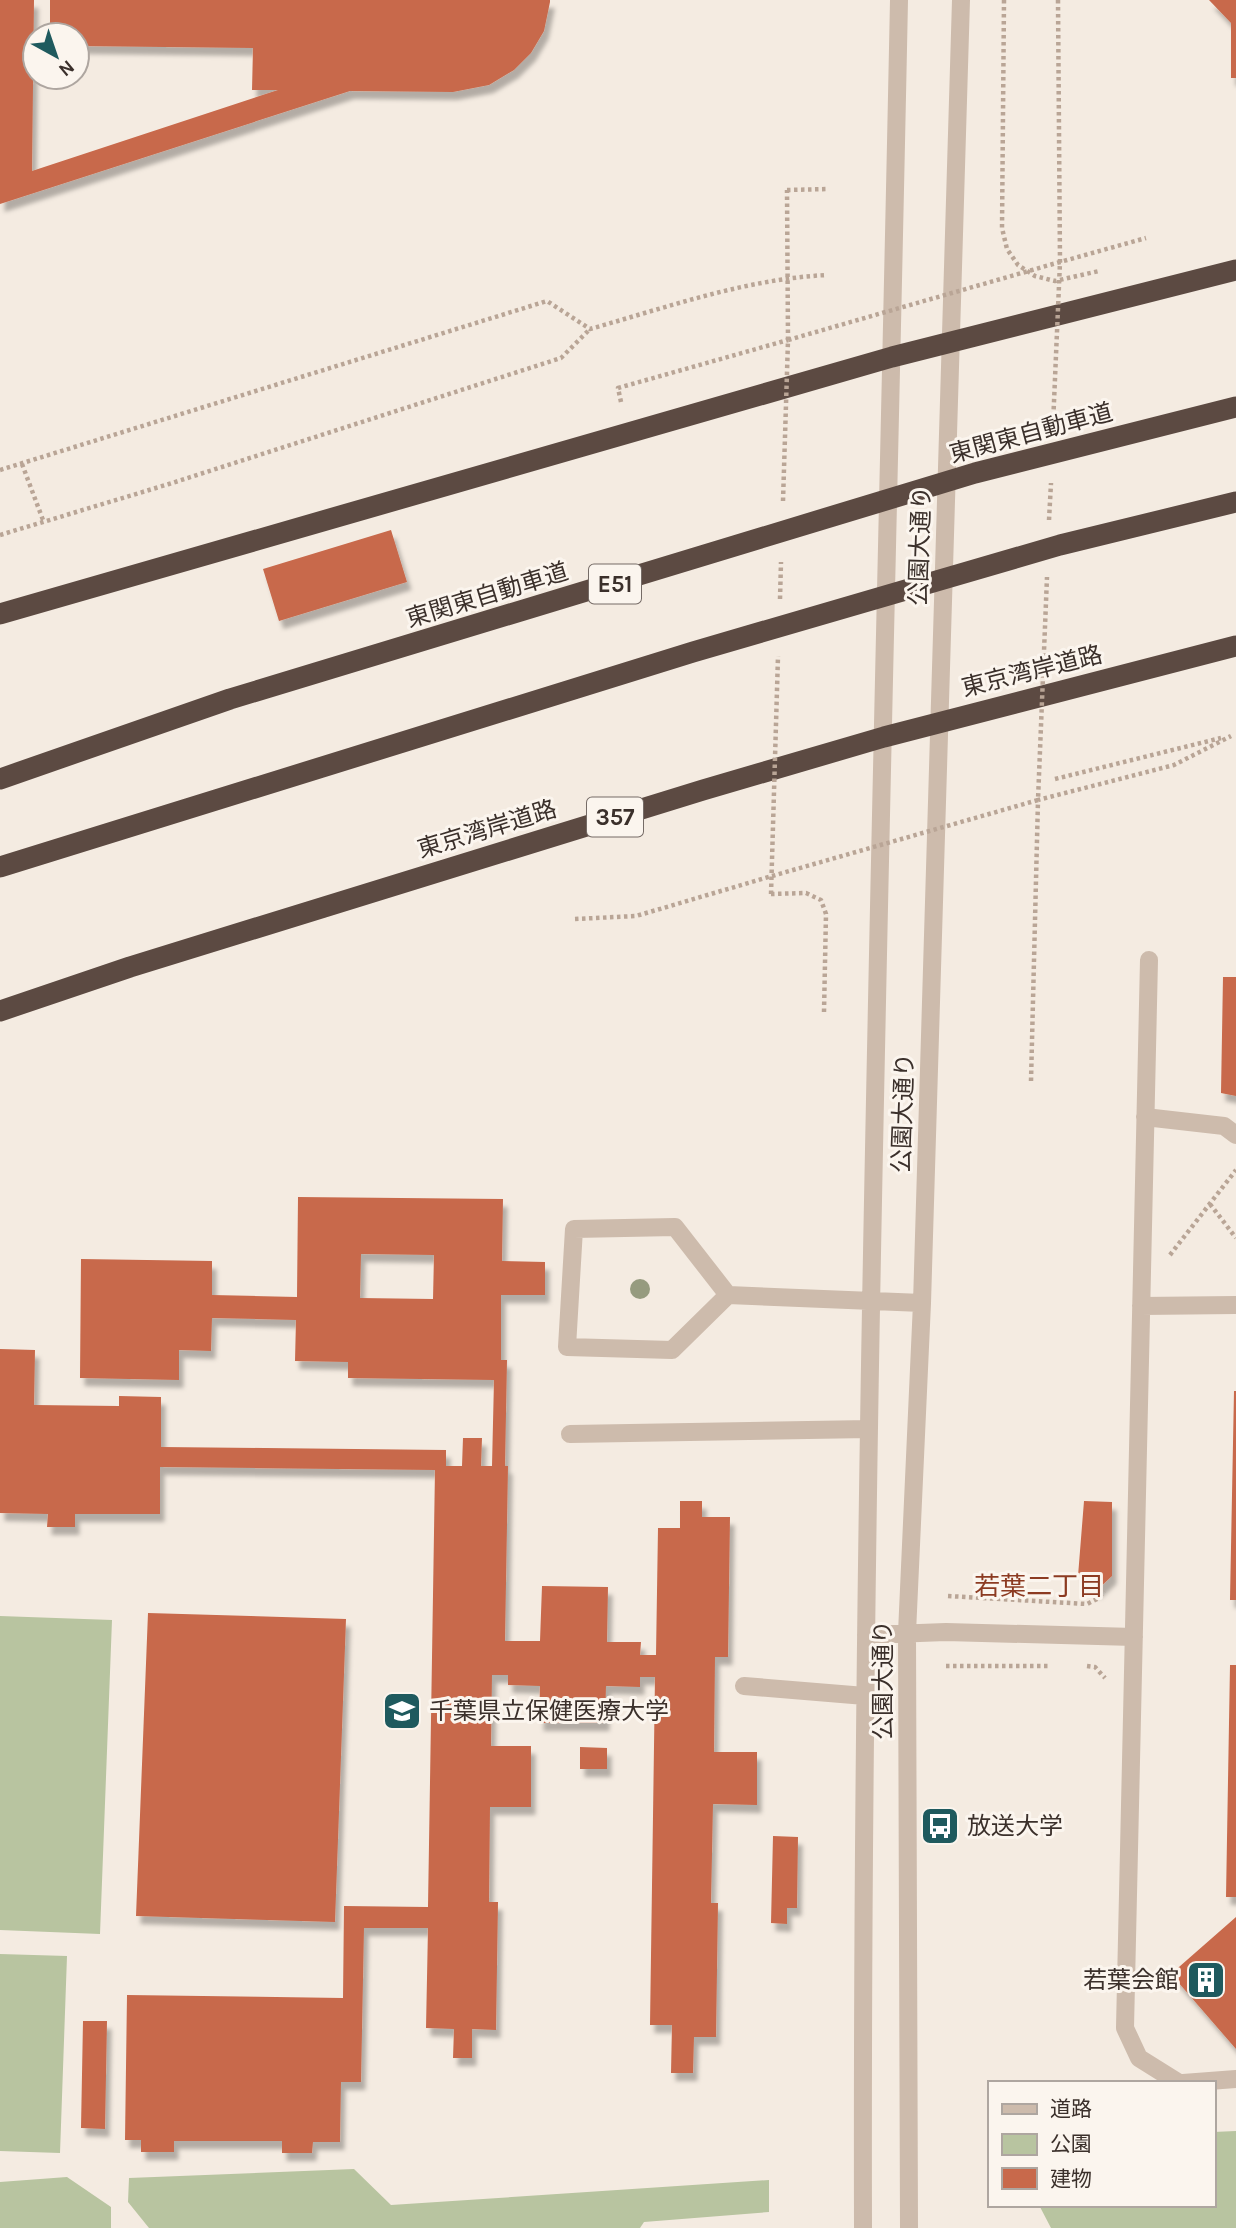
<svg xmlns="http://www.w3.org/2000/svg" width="1236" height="2228" font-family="Karla,'Noto Sans JP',sans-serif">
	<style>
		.green { fill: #b8c4a0 }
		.building { fill: #c8694b; fill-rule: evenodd; filter: url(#shadow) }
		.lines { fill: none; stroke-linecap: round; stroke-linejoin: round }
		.path { stroke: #b9a596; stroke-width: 4.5; stroke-dasharray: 3.5 3.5; stroke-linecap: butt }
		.minor { stroke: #cdbbac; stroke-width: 18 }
		.highway { stroke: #5c4a42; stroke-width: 21 }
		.path-bridge { stroke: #b9a596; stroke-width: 4.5; stroke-dasharray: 3.5 3.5; stroke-linecap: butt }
		.highway-bridge { stroke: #5c4a42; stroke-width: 21 }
		.tree { fill: #969b7f }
		.labels { text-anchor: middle; stroke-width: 6; stroke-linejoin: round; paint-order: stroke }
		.shield { fill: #fbf5ee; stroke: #756b66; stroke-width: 2 }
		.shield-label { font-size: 23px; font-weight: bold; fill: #3b302b }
		.street-label { font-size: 24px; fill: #3b302b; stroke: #fbf5ee }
		.poi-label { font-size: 24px; fill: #3b302b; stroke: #fbf5ee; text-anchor: start }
		.neighbourhood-label { font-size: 26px; fill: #8c3b22; stroke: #fbf5ee }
	</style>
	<defs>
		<filter id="shadow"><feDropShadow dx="4.5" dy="8" stdDeviation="2" flood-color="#0004"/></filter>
	</defs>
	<rect width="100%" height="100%" fill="#f4ebe1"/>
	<path class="green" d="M0 1616 112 1620 100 1934 0 1930Z
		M0 1954 67 1956 60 2153 0 2151Z
		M1236 2131V2228H1051L1039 2205H1213V2132Z
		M354 2169 391 2205 769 2180V2212L644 2222 640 2228H149L128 2202 129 2178Z
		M67 2177 111 2207V2228H0V2182Z"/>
	<path class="building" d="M0 0H34L32 171 278 90H252L253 48 77 46V35H50V0H550V2L544 31 531 53 514 70 489 85 453 92 350 91 0 204Z
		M1209 0H1236V78H1231V23Z
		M391 530 407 582 279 621 263 569Z
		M1223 977H1236V1096L1221 1093Z
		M298 1197 503 1199 502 1261 545 1262V1295H501V1360H507L505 1466H508L505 1641H540L542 1586 608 1587 607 1642H641L640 1655H656L658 1528H680V1501H702V1517H730L728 1657H715L714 1752H757V1805L713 1804 711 1903H718L716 2037H694L693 2073H671L672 2025H650L655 1677H640V1687L606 1686 605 1723H539L540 1686 508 1685V1675H492L491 1746H531V1807H490L489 1902H498L496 2030 472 2029V2058H453L454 2029 426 2028 428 1928H364L361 2082H341L340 2142H313L312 2153H282V2141H174V2152H141V2140H125L127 1995 343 1998 344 1906 428 1907 435 1470 160 1467V1514H75V1527H47L48 1514 0 1513V1349L35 1350 34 1405 119 1406V1396L161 1397V1447L446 1450V1466H462L463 1438H482L481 1466H492L494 1380 348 1378V1362L295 1361 296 1320 212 1318 211 1351 179 1350V1380L80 1378 81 1259 212 1261V1295L297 1297ZM361 1254 434 1255 433 1299 360 1298Z
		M1234 1391H1236V1600H1230Z
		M1084 1501 1112 1502V1576L1096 1591 1078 1576Z
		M148 1613 346 1619 335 1922 136 1916Z
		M1230 1665H1236V1897H1226Z
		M580 1747 607 1748V1769H580Z
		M773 1836 798 1837 797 1908H787V1924L771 1923Z
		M1236 1917V2049L1171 1974Z
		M83 2021H107L105 2129 81 2128Z"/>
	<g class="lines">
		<path class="path" d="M1004 0 1002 228 1007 249 1018 265 1035 276 1055 281 1099 271
			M1058 0 1060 262 1146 238
			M787 190 829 189
			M621 402 618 388 788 340
			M22 464 43 520
			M0 470 547 301 590 329C668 307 746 279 827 275
			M0 535 169 484 561 358 590 329
			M1055 779 1221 738
			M771 894 806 893 821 900 826 914 824 1012
			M575 919 636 916 772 876
			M1031 1081 1038 800 1174 765 1231 736
			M1210 1204 1236 1238
			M1170 1255 1236 1170
			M948 1596 1087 1604 1099 1598 1104 1591
			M946 1666H1051
			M1087 1666 1095 1667 1105 1678"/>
		<path class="minor" d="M1149 960 1125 2028 1139 2058 1179 2083
			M1145 1117 1224 1126 1236 1135
			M728 1295 675 1227 574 1229 567 1347 672 1350 728 1295 922 1303
			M1141 1306 1236 1305
			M570 1434 869 1429
			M866 1635 946 1632 1134 1637
			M744 1686 865 1696
			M1183 2083 1236 2079
			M863 2228C861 1485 884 743 899 0
			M909 2228 907 1633 922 1303 961 0"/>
		<path class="highway" d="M0 614 892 357 1236 270
			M0 1011 130 967 703 790 884 737 1236 646"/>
		<path class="path-bridge" d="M788 340 1060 262 1053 425
			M783 501 788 340 787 190
			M1049 520 1051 483
			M780 599 781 562
			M772 876 1038 800 1047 577
			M771 894 778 656"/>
		<path class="highway-bridge" d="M0 779 230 699 975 473 1236 407
			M0 867 693 652 1060 545 1236 502"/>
	</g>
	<circle class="tree" cx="640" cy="1289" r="10"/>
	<defs>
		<symbol id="university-square" viewBox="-11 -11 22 22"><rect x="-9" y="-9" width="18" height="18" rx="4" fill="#1f5a5e" stroke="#fbf5ee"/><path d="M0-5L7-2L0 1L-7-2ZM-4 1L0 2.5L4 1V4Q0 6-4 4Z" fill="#fff"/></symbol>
		<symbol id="bus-square" viewBox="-11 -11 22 22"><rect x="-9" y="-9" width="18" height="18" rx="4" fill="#1f5a5e" stroke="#fbf5ee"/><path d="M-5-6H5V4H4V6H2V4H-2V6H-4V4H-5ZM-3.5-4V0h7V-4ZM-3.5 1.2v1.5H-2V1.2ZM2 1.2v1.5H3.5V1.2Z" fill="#fff"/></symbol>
		<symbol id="building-square" viewBox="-11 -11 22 22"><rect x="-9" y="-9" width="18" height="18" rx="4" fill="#1f5a5e" stroke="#fbf5ee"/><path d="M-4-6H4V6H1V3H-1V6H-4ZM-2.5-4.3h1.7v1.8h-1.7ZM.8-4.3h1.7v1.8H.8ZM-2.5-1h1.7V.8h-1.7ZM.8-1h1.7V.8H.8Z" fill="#fff"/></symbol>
	</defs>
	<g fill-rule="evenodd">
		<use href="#university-square" x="380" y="1689" width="44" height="44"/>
		<use href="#bus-square" x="918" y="1804" width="44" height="44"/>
		<use href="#building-square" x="1184" y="1958" width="44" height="44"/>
	</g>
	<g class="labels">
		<g class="shield">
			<rect x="589" y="564.5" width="52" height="39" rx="5"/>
			<rect x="587" y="797.5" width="56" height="39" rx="5"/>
		</g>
		<g class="shield-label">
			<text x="615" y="592">E51</text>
			<text x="615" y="825">357</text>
		</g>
		<g class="street-label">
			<text transform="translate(1031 433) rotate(-15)" y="8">東関東自動車道</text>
			<text transform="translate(920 546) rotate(-88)" y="8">公園大通り</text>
			<text transform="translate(487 595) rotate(-17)" y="8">東関東自動車道</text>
			<text transform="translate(1032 671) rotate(-14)" y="8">東京湾岸道路</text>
			<text transform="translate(487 829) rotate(-17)" y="8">東京湾岸道路</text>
			<text transform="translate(903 1113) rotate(-88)" y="8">公園大通り</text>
			<text transform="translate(883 1680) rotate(-90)" y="8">公園大通り</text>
		</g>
		<g class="poi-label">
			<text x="429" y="1719">千葉県立保健医療大学</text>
			<text x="967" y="1834">放送大学</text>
			<text x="1179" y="1988" text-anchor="end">若葉会館</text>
		</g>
		<g class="neighbourhood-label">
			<text x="1039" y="1595">若葉二丁目</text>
		</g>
	</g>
	<rect x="988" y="2081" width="228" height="126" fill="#fbf5ee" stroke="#aea6a0" stroke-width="2"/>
	<rect x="1002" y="2104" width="35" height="10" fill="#cdbbac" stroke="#aea6a0" stroke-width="2"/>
	<text x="1050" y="2116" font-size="21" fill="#3b302b">道路</text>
	<rect x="1002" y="2134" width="35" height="21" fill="#b8c4a0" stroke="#aea6a0" stroke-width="2"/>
	<text x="1050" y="2151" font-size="21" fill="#3b302b">公園</text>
	<rect x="1002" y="2168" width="35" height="21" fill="#c8694b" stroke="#aea6a0" stroke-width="2"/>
	<text x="1050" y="2186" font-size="21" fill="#3b302b">建物</text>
	<g transform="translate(56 56) rotate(140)"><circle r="33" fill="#fbf5ee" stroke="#aea6a0" stroke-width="2"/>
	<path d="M0-5L12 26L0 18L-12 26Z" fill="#1f5a5e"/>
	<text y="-10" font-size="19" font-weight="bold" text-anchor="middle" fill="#3b302b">N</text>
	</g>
</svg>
